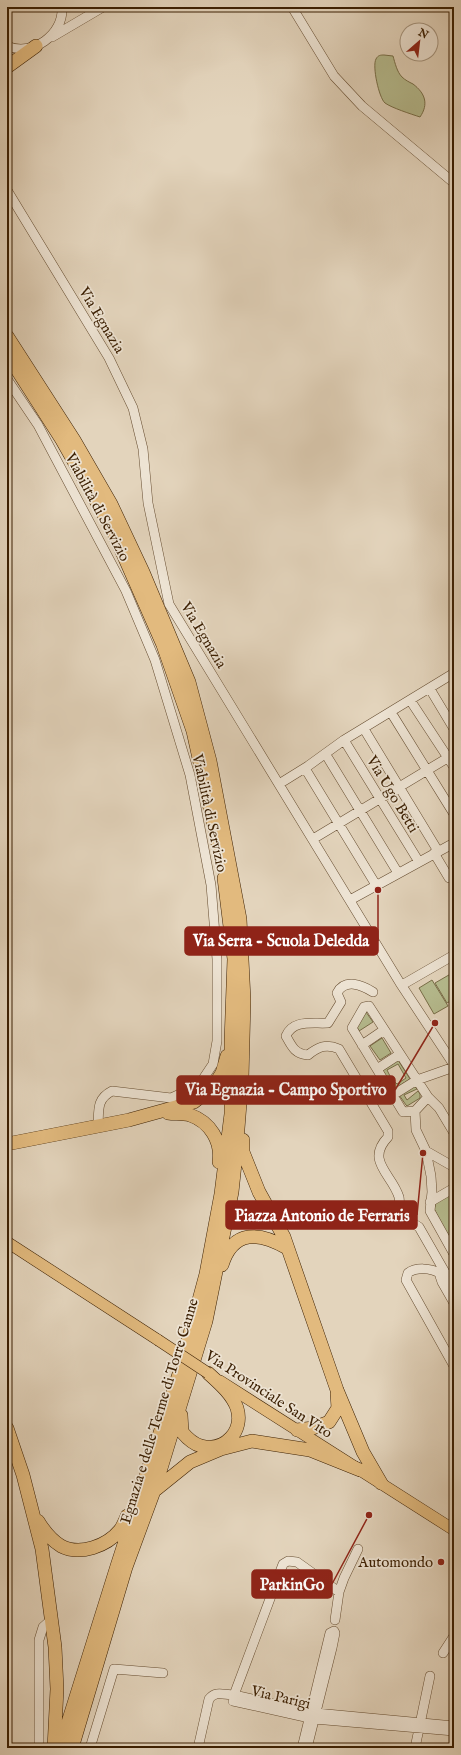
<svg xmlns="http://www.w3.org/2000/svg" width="461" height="1755" font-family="'IM FELL English',serif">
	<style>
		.green { fill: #b6bc8f; stroke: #786e48 }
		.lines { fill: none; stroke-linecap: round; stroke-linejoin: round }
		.minor-casing { stroke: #654c30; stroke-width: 10 }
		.major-casing { stroke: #3b1f02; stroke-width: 12 }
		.highway-casing { stroke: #3b1f02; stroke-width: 14 }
		.minor { stroke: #ede3d3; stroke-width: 9 }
		.major { stroke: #e2ba7e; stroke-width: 11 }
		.highway { stroke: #e2ba7e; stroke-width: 13 }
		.major-bridge-casing { stroke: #3b1f02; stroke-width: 12; stroke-linecap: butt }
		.major-bridge { stroke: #e2ba7e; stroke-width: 11 }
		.poi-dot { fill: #8f2418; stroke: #ede3d3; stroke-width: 1.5 }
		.labels { text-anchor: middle; stroke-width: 3.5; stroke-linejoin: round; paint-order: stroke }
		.street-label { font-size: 15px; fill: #3b1f02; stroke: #ede3d3 }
		.poi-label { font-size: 15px; fill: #3b1f02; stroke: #ede3d3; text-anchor: end }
		.leader { fill: none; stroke: #8f2418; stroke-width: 1.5 }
		.callout-dot { fill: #8f2418; stroke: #ede3d3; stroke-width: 1.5 }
		.callout { fill: #8f2418; stroke: #8f2418; stroke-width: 1.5 }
		.callout-label { font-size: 16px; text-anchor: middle; font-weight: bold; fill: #fff }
	</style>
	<rect width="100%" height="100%" fill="#e3d4bc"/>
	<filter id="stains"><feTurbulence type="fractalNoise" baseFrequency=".005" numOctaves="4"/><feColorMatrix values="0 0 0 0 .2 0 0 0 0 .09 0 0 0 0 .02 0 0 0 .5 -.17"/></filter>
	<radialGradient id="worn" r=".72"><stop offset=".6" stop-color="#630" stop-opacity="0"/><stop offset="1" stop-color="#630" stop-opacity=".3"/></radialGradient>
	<path class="green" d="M384 55 393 56C395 63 397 72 402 77 405 80 409 82 413 84 425 93 429 104 420 117 411 114 392 108 385 103 379 98 372 66 376 59 378 55 381 55 384 55Z
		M454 972V999L447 1003 435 983Z
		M432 980 448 1006 434 1014 419 988Z
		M366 1012 373 1022 359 1031 357 1027Z
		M382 1038 391 1053 380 1060 370 1046Z
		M398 1060 410 1079 396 1088 390 1081 392 1079 397 1084 406 1078 398 1064 387 1070 390 1076 387 1077 383 1071V1069Z
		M414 1086 417 1089 404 1095 407 1100 418 1091 420 1094V1098L407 1106 406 1105 399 1095Z
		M454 1193V1239L451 1241 434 1209 436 1203Z"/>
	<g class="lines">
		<defs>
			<path id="minor" d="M292 7 334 76 362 106 454 183
				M52 37 103 7
				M7 46C32 57 64 35 62 7
				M7 190 109 358 133 408 143 449 148 503 169 604 400 983 454 1065
				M7 379 38 425 126 591 155 660 190 775 211 885 217 959V1041L213 1064 199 1085 171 1098 112 1091C96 1099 99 1111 98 1127
				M430 689 454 729
				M412 703 454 767
				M392 714 454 814
				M364 729 438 851
				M344 740 419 862
				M328 758 398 873
				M306 770 376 885
				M279 784 308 766 344 740 454 673
				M313 839 454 754
				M434 853 449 878
				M350 900 454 843
				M402 985 454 955
				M373 992C362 985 345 978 337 993L341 1002 328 1023C313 1024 293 1019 286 1036 292 1047 295 1054 308 1055 318 1047 326 1043 339 1049L388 1131V1137C365 1161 392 1174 399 1197 400 1202 399 1210 400 1216 405 1221 412 1222 419 1227L454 1288
				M369 1006 428 1097 415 1111 403 1112 352 1028 364 1007Z
				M362 1045 384 1030
				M377 1069 400 1054
				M393 1095 417 1080 454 1067
				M428 1097 439 1108 454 1133
				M415 1111 416 1130 426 1151 454 1167
				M426 1151 431 1176 432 1192 430 1211 454 1254
				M430 1202 454 1188
				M454 1303 442 1282 439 1273C431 1268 416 1267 408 1273L406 1280 454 1366
				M339 1592 344 1578 358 1549
				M443 1653 454 1636
				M454 1726 316 1713 234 1695 233 1701 314 1719 454 1731
				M39 1748V1640L43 1627 51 1620
				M90 1748 114 1669 163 1673
				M198 1748 209 1699C216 1690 224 1695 234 1695L283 1564 288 1561 297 1562 339 1592 335 1620
				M302 1748 330 1633 334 1631 335 1633 332 1648 307 1748
				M415 1748 430 1676"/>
			<path id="major" d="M7 1242 158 1340
				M220 1381 454 1530"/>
			<path id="highway" d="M7 67 36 46
				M7 336 74 440 111 504 143 572 189 682 210 761 240 919 244 1000 242 1078 236 1154 232 1192 206 1321 154 1491 126 1567 72 1748
				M7 354 62 440 112 529 163 645 193 731 221 858
				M168 1113C175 1114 183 1113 190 1115 210 1122 222 1141 219 1162
				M243 1140V1152L259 1192 284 1237 337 1390 363 1452 381 1483
				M7 1144 129 1120 194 1102 213 1087 222 1073 227 1056
				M222 1265C233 1229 260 1232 287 1248
				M181 1415 182 1432C187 1438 193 1444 201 1446 225 1452 244 1431 237 1408 232 1394 219 1383 208 1373
				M7 1428 23 1475 42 1549 55 1647 57 1689 54 1748
				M297 1430 313 1428 329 1422 338 1408 337 1393
				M154 1491 190 1462 221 1449 252 1441 310 1450 360 1470
				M38 1521C44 1531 51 1540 61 1546 80 1556 107 1546 120 1530 123 1526 125 1521 127 1516
				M60 1748 117 1566 179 1374 206 1274 221 1194 231 1114V1042L234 959 224 878"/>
		</defs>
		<use href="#minor" class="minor-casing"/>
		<use href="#major" class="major-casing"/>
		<use href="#highway" class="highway-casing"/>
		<use href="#minor" class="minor"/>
		<use href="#major" class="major"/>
		<use href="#highway" class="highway"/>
		<defs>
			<path id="major-bridge" d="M158 1340 208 1373"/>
		</defs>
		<use href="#major-bridge" class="major-bridge-casing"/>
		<use href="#major-bridge" class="major-bridge"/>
	</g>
	<circle class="poi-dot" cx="441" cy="1562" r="4"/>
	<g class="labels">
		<g class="street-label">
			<text transform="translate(102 320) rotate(59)" y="5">Via Egnazia</text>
			<text transform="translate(98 507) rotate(62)" y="5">Viabilità di Servizio</text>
			<text transform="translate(204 635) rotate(59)" y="5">Via Egnazia</text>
			<text transform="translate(393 794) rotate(59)" y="5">Via Ugo Betti</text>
			<text transform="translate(210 813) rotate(78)" y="5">Viabilità di Servizio</text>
			<text transform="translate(269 1394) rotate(33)" y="5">Via Provinciale San Vito</text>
			<text transform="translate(159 1411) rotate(-73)" y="5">Egnazia e delle Terme di Torre Canne</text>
			<text transform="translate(281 1697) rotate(13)" y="5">Via Parigi</text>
		</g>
		<g class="poi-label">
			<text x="433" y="1567">Automondo</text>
		</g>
	</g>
	<path class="leader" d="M378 890L378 941M435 1023L395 1090M423 1153L417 1215M369 1515L332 1584"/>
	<g class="callout-dot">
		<circle cx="378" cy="890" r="4"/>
		<circle cx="435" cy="1023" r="4"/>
		<circle cx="423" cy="1153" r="4"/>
		<circle cx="369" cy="1515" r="4"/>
	</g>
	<g class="callout">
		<rect x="185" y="927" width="193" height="28" rx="4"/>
		<rect x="177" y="1076" width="218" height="28" rx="4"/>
		<rect x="226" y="1201" width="191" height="28" rx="4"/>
		<rect x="252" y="1570" width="80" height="28" rx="4"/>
	</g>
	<g class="callout-label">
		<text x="281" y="946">Via Serra - Scuola Deledda</text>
		<text x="286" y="1095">Via Egnazia - Campo Sportivo</text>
		<text x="322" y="1221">Piazza Antonio de Ferraris</text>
		<text x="292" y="1590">ParkinGo</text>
	</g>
	<rect width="461" height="1755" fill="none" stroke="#e3d4bc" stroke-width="24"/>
	<rect x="8" y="8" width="445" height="1739" fill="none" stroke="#3b1f02" stroke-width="2"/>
	<rect x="12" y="12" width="437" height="1731" fill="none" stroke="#3b1f02"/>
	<g transform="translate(419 42) rotate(28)"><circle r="19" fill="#ede3d3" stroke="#a6957f"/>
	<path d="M0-3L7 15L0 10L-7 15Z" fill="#8f2418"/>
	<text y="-6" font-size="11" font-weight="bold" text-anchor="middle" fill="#3b1f02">N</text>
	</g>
	<rect width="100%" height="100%" filter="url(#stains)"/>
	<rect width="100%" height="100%" fill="url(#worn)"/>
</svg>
